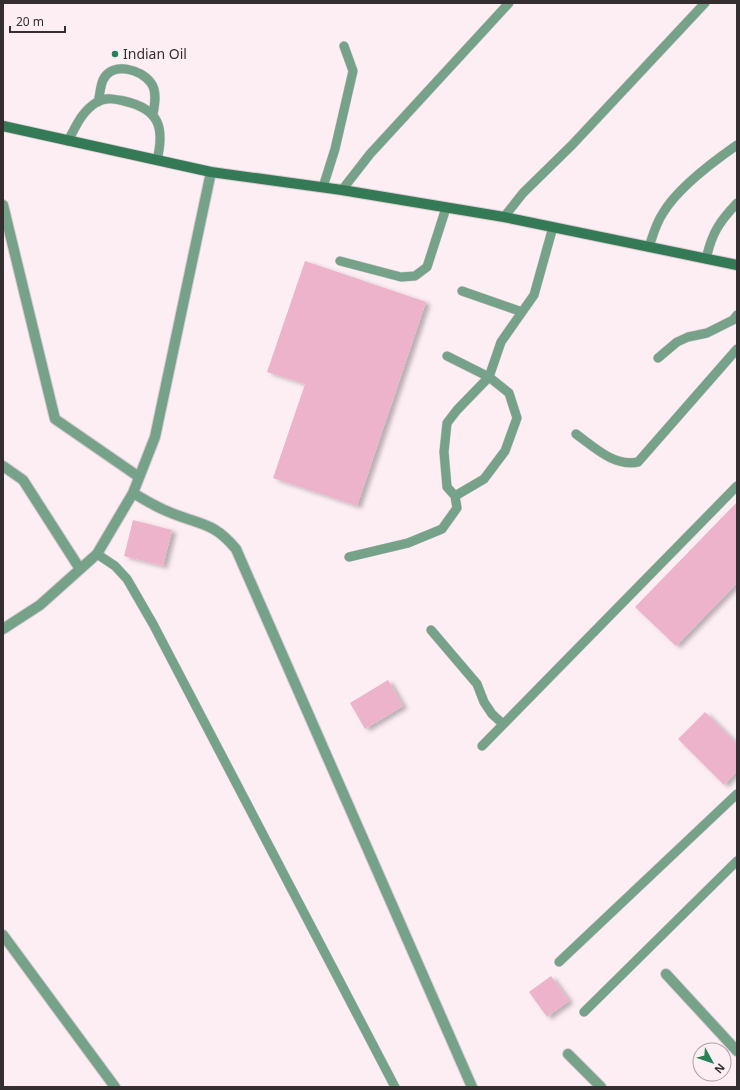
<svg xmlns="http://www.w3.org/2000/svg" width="740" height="1090" font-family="'Noto Sans',sans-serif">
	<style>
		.building { fill: #ecb3cb; filter: url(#shadow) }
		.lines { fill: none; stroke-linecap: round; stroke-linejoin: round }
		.lane-casing { stroke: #d9cbd1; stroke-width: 10 }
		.street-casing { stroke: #d9cbd1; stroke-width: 12 }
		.secondary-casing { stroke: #d9cbd1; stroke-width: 12 }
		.lane { stroke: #76a289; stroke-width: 9 }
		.street { stroke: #76a289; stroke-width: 10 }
		.secondary { stroke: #347a57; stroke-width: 10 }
		.poi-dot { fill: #258156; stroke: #fdeef4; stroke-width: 1.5 }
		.labels { text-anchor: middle; stroke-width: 3; stroke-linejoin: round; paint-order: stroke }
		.poi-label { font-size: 14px; fill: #342e30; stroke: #fdeef4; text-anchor: start }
	</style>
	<defs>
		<filter id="shadow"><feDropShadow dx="4.5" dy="2.5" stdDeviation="2" flood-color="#0004"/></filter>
	</defs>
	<rect width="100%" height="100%" fill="#fdeef4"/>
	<path class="building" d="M305 261 426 302 357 506 273 478 305 384 267 372Z
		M737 502V583L676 646 635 607Z
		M133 520 172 530 163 566 124 556Z
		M388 680 403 706 365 729 350 703Z
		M705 712 737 744V771L724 785 678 739Z
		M551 976 569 1001 547 1017 529 992Z"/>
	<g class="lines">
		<defs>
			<path id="lane" d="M98 102C100 95 100 87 103 80 112 61 141 69 151 83 157 91 155 104 153 114
				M68 141C76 126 82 111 97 102 106 97 115 99 124 101 159 109 165 127 157 160
				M323 187 335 149 353 71 344 46
				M342 190 370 154 509 3
				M504 217 523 193 572 145 705 3
				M649 247C653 235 656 223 663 213 677 189 714 161 737 145
				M706 259C712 233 719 222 737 203
				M340 261 401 277 415 276 427 267 446 208
				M462 291 522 312
				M447 356 489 377 509 393 517 418 505 451 484 479 455 496
				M658 358 677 342 688 337 707 333 733 320 737 315
				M576 434C594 447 614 467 638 462L737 349
				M97 554 115 566 127 579 153 624 395 1087
				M349 557 408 543 442 529 457 508 455 496 447 487 444 452 447 423 457 410 489 377 501 342 534 295 553 227
				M431 630 477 684 484 702 492 714 503 724
				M482 746 737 486
				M559 962 737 794
				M584 1012 737 861"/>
			<path id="street" d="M3 205 55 419 139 477
				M3 466 23 480 80 569
				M133 493C145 500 156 507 169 512 199 525 213 521 236 549L472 1087
				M3 629 40 605 97 554 133 493 155 437 211 172
				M3 935 115 1087
				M666 974 737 1051
				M568 1054 601 1087"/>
			<path id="secondary" d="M3 126 211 172 342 190 504 217 737 265"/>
		</defs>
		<use href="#lane" class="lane-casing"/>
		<use href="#street" class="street-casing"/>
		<use href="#secondary" class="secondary-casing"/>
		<use href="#lane" class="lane"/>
		<use href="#street" class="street"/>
		<use href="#secondary" class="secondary"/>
	</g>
	<circle class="poi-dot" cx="115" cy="54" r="4"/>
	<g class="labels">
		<g class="poi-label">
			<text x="123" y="59">Indian Oil</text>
		</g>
	</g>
	<rect width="740" height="1090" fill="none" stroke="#342e30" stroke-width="8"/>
	<g transform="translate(712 1062) rotate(130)"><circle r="19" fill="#fdeef4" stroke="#ada1a6"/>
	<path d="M0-3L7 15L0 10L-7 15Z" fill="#258156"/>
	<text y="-6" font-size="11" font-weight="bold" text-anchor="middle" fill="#342e30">N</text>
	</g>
	<path d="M10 26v6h55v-6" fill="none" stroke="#342e30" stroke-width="2"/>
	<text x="16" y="26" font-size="12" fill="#342e30" stroke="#fdeef4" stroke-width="3" paint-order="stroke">20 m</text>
</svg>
